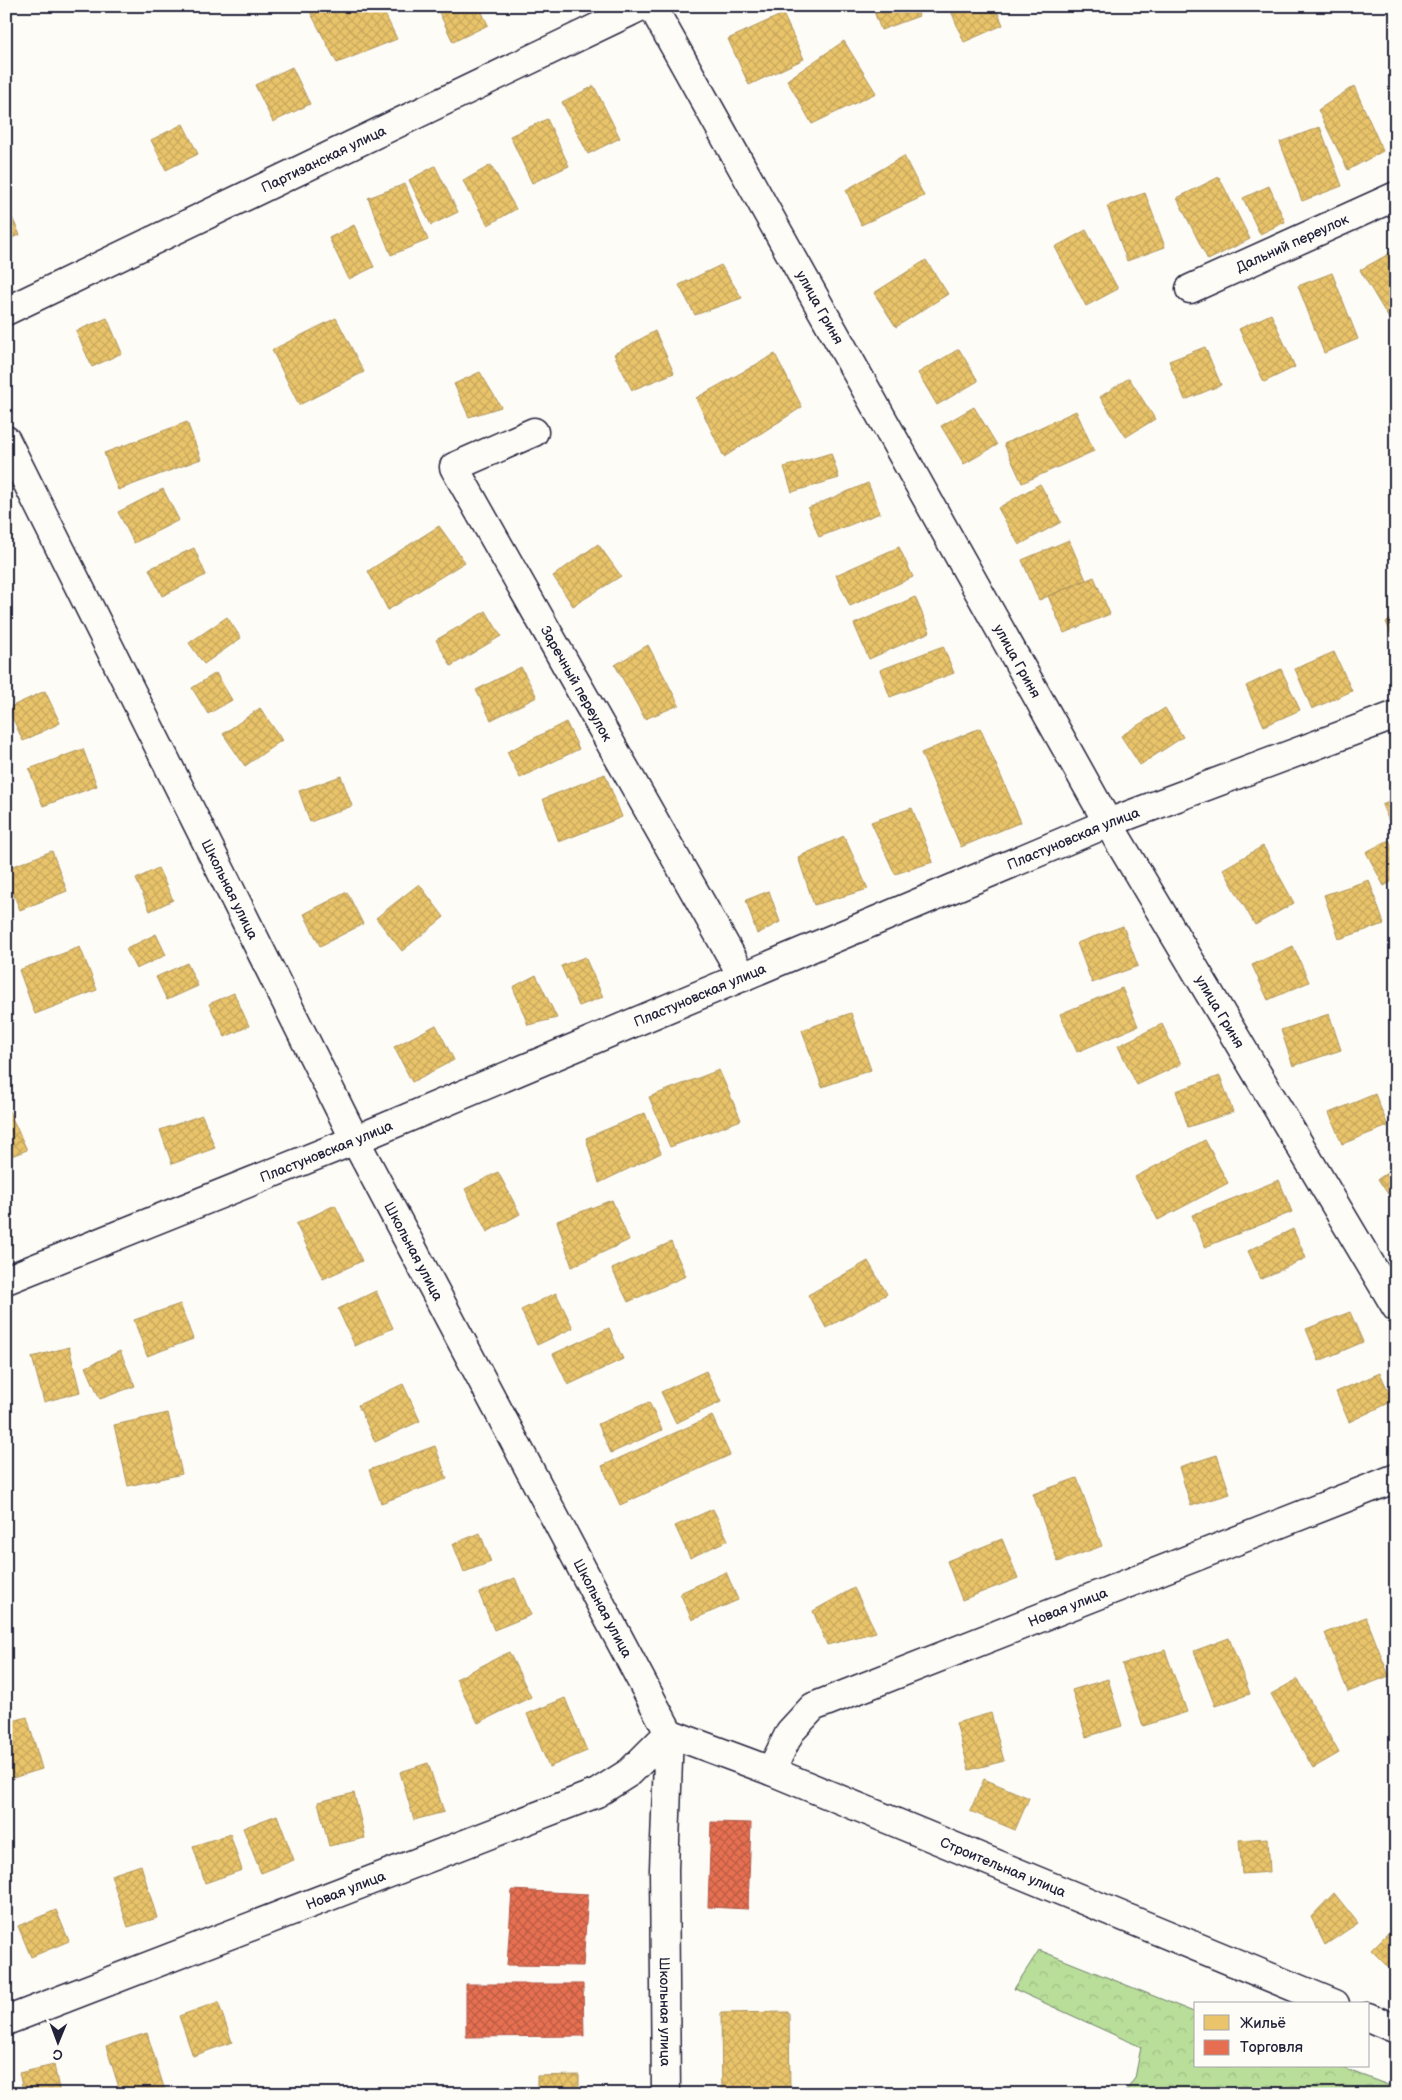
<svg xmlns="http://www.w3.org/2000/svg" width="1402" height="2100" font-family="'Balsamiq Sans',sans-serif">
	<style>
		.forest { fill: url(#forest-crowns); stroke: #6e806a }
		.homes { fill: url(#homes-cross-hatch); stroke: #ad935c }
		.shops { fill: url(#shops-cross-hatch); stroke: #ac584a }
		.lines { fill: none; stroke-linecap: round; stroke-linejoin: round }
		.minor-casing { stroke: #22223b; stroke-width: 31 }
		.tertiary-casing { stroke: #22223b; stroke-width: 31 }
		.minor { stroke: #fdfcf7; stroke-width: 28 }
		.tertiary { stroke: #fdfcf7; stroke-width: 28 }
		.labels { text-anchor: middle; stroke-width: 5; stroke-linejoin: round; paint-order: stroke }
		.street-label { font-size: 14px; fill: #22223b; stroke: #fdfcf7 }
	</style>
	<defs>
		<pattern id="forest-crowns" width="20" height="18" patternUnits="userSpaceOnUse" patternTransform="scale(1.25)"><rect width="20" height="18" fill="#b9de99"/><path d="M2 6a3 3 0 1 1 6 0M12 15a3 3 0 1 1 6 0" fill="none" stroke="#9fbe85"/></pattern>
		<pattern id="homes-cross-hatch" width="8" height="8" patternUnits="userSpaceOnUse" patternTransform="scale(1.25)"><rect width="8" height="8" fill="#e9c46a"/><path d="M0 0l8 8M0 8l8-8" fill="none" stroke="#c8a85d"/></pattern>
		<pattern id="shops-cross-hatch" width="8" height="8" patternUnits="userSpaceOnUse" patternTransform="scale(1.25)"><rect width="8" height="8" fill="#e76f51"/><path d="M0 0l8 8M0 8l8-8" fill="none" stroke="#bb5b44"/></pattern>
	</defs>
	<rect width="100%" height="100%" fill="#fdfcf7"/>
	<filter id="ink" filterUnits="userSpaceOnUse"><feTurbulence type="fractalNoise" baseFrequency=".02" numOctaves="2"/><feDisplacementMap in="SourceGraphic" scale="10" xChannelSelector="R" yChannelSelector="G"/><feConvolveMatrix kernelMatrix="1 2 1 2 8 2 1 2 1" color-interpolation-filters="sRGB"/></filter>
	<g filter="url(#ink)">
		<path class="forest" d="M1039 1950 1196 2013V2066H1337L1396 2088V2094H1124L1135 2078 1141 2047 1014 1989Z"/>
		<path class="homes" d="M307 6H381L397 39 337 63Z
			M445 6H479L488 25 453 42 438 10Z
			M872 6H916L919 16 881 30Z
			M949 6H995L1003 25 964 42Z
			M783 14 804 59 749 85 728 39Z
			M844 41 876 93 812 124 787 80Z
			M292 67 310 104 273 122 255 85Z
			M594 86 620 138 588 154 562 102Z
			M1354 86 1383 151 1348 170 1318 110Z
			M547 119 569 166 532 183 510 136Z
			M183 124 198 154 166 170 151 140Z
			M1320 127 1342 186 1302 201 1280 142Z
			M904 156 924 196 861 225 846 190Z
			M491 165 516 209 488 225 463 181Z
			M435 166 458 212 431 225 409 180Z
			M1219 177 1250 239 1208 260 1177 198Z
			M405 184 428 240 391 255 368 198Z
			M1269 186 1285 222 1260 234 1243 198Z
			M1145 193 1165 247 1127 261 1107 206Z
			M6 204 20 235 6 240Z
			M354 225 374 267 349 279 329 238Z
			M1086 230 1118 289 1086 306 1055 247Z
			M1396 250V319L1391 322 1360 270Z
			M926 260 948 294 896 327 874 293Z
			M721 265 742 298 695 315 679 285Z
			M1332 273 1358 339 1324 353 1298 286Z
			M1271 314 1295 367 1264 382 1239 329Z
			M107 318 122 353 92 367 76 331Z
			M336 318 364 372 299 405 272 350Z
			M655 331 674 373 632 390 614 354Z
			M1205 347 1221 385 1185 400 1169 361Z
			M959 349 978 381 937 405 918 373Z
			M775 354 802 407 724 457 696 398Z
			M480 372 501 407 469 417 454 384Z
			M1129 378 1155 419 1126 437 1100 397Z
			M974 407 997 445 964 464 941 426Z
			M1076 411 1094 451 1022 483 1004 444Z
			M187 422 201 459 118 490 104 453Z
			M831 453 839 478 792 492 784 467Z
			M868 483 880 513 819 537 808 508Z
			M1040 484 1061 522 1019 545 998 508Z
			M163 489 179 520 134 543 118 512Z
			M439 526 465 562 388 610 368 571Z
			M1069 540 1086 580 1039 600 1022 560Z
			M598 544 621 576 573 606 553 576Z
			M899 547 913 577 850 606 836 575Z
			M194 548 206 575 162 596 149 569Z
			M1094 577 1110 614 1064 633 1048 596Z
			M915 597 930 632 869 659 854 624Z
			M486 611 501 636 451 666 436 640Z
			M227 617 241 638 204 664 189 643Z
			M1396 618V644L1386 622Z
			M648 645 679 705 645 719 615 665Z
			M943 646 954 673 890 697 880 670Z
			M1334 652 1352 691 1312 709 1295 669Z
			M521 667 537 697 491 720 476 690Z
			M1281 669 1300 710 1264 726 1246 686Z
			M216 673 232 700 208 714 192 688Z
			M45 691 60 723 23 741 8 708Z
			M260 708 282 740 245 766 223 734Z
			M1165 708 1183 737 1140 765 1121 736Z
			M566 722 579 749 520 778 507 752Z
			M980 728 1021 822 961 847 921 753Z
			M83 749 97 786 43 806 29 769Z
			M605 774 622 817 559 842 543 799Z
			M341 776 352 806 310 822 299 791Z
			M1396 799V837L1382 805Z
			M912 808 933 862 895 874 871 822Z
			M844 836 868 889 814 905 798 857Z
			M1389 840 1396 853V879L1384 886 1366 852Z
			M1263 846 1294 903 1255 925 1223 869Z
			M52 851 67 891 20 910 6 876V869Z
			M158 868 173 900 150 911 136 879Z
			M1369 880 1384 924 1339 939 1324 895Z
			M419 884 444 917 402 951 376 918Z
			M769 891 780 922 757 934 746 900Z
			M347 892 363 924 320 946 304 914Z
			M1123 926 1138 966 1092 983 1077 943Z
			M156 934 166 955 136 969 126 949Z
			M1293 946 1309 982 1268 1000 1252 965Z
			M80 947 97 990 35 1014 19 970Z
			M585 957 603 997 579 1006 561 966Z
			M187 963 198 986 167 1000 156 977Z
			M536 975 557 1018 528 1025 513 987Z
			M1122 988 1138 1026 1077 1052 1060 1014Z
			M234 993 249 1026 225 1037 209 1004Z
			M851 1013 871 1070 822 1087 802 1030Z
			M1329 1014 1341 1050 1293 1066 1281 1030Z
			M1162 1024 1181 1064 1137 1085 1118 1046Z
			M436 1025 454 1060 412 1082 394 1047Z
			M719 1070 741 1120 670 1147 649 1097Z
			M1220 1076 1233 1112 1188 1127 1176 1091Z
			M1375 1094 1388 1126 1342 1144 1329 1113Z
			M6 1105 27 1150 6 1158Z
			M645 1113 661 1153 599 1183 586 1138Z
			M202 1115 215 1148 172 1164 160 1130Z
			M1205 1140 1228 1183 1158 1220 1135 1177Z
			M1396 1167V1206L1378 1179Z
			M498 1172 520 1214 487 1232 465 1189Z
			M1279 1180 1292 1212 1205 1247 1192 1215Z
			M612 1200 629 1240 572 1267 557 1221Z
			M335 1205 362 1261 323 1279 296 1224Z
			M1293 1229 1306 1258 1261 1279 1248 1251Z
			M671 1242 686 1276 628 1302 612 1269Z
			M868 1261 887 1294 826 1328 808 1295Z
			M376 1291 393 1328 355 1346 338 1309Z
			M556 1293 573 1328 537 1345 521 1310Z
			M180 1304 193 1339 147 1356 134 1320Z
			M1350 1312 1363 1342 1319 1361 1306 1329Z
			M609 1328 623 1359 568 1385 553 1354Z
			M69 1347 80 1392 44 1402 32 1357Z
			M120 1351 135 1386 100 1399 86 1367Z
			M706 1371 721 1402 676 1423 661 1392Z
			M1380 1373 1393 1401 1349 1422 1336 1392Z
			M403 1384 420 1421 375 1442 358 1405Z
			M649 1402 662 1430 611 1453 598 1424Z
			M168 1413 182 1474 128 1486 114 1425Z
			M712 1416 730 1455 620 1505 602 1466Z
			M435 1446 447 1479 381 1503 369 1470Z
			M1217 1455 1230 1494 1191 1506 1179 1467Z
			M1077 1478 1102 1546 1058 1562 1033 1494Z
			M713 1509 728 1540 690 1558 675 1526Z
			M480 1533 491 1562 464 1572 453 1544Z
			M1002 1539 1018 1578 962 1600 947 1561Z
			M726 1572 738 1600 692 1620 680 1593Z
			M515 1578 531 1615 494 1630 479 1593Z
			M854 1588 876 1632 827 1645 813 1611Z
			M1366 1617 1389 1676 1348 1692 1325 1633Z
			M1229 1638 1250 1694 1215 1706 1194 1651Z
			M1165 1650 1187 1712 1143 1726 1122 1664Z
			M509 1652 531 1697 478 1723 456 1679Z
			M1108 1679 1122 1726 1086 1737 1072 1690Z
			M1298 1679 1339 1753 1313 1768 1271 1694Z
			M565 1698 587 1751 549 1767 527 1714Z
			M991 1713 1004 1761 969 1770 956 1723Z
			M27 1717 42 1769 6 1780V1723Z
			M428 1763 444 1812 414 1820 400 1772Z
			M984 1779 1029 1798 1015 1830 970 1811Z
			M354 1793 365 1838 329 1846 318 1802Z
			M277 1815 294 1860 261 1873 243 1828Z
			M230 1834 242 1870 205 1883 193 1846Z
			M1268 1838 1270 1872 1242 1874 1239 1840Z
			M141 1865 157 1918 128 1927 111 1875Z
			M1334 1893 1358 1923 1325 1945 1311 1917Z
			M56 1910 69 1941 31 1957 18 1926Z
			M1395 1926H1396V1975L1371 1950Z
			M218 2002 232 2042 193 2056 179 2016Z
			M789 2012 790 2094H722L721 2013Z
			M147 2033 166 2094H121L106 2046Z
			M54 2065 60 2094H24L19 2073Z
			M579 2075V2094H537V2076Z"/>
		<path class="shops" d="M711 1822 751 1823 748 1909 708 1907Z
			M512 1890 588 1894 583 1966 507 1965Z
			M466 1984H583L584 2036 466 2037Z"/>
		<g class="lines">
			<defs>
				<g id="minor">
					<path id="s1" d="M652 6 1108 823 1396 1307"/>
					<path id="s2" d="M1190 289 1396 196"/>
					<path id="s3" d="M534 432 454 467 743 977"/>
					<path id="s4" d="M6 1280 355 1140 1108 823 1396 715"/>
					<path id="s5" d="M771 1771 790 1732 813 1707 1396 1478"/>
					<path id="s6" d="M6 2021 597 1793 630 1772 669 1733"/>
				</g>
				<g id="tertiary">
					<path id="s7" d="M6 311 642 6"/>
					<path id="s8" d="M6 440 355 1140 669 1733 664 1869 666 2094"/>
					<path id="s9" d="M669 1733 771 1771 1335 2004"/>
					<path d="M1368 2017 1396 2029"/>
				</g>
			</defs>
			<use href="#minor" class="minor-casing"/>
			<use href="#tertiary" class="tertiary-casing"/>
			<use href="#minor" class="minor"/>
			<use href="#tertiary" class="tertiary"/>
		</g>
	</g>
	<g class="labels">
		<g class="street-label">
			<text dy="5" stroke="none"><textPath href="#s7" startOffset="352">Партизанская улица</textPath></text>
			<text dy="5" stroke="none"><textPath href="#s2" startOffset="112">Дальний переулок</textPath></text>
			<text dy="5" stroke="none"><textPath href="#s1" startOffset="345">улица Гриня</textPath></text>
			<text dy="5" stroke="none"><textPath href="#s1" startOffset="750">улица Гриня</textPath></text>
			<text dy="5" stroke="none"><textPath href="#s3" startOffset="336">Заречный переулок</textPath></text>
			<text dy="5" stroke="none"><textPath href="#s4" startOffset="1155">Пластуновская улица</textPath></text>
			<text dy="5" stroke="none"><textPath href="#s8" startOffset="502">Школьная улица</textPath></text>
			<text dy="5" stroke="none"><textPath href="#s4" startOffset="750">Пластуновская улица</textPath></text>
			<text dy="5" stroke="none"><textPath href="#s1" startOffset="1155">улица Гриня</textPath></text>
			<text dy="5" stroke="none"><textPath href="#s4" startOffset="345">Пластуновская улица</textPath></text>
			<text dy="5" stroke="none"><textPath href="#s8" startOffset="908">Школьная улица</textPath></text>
			<text dy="5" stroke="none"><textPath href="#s5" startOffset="351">Новая улица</textPath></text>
			<text dy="5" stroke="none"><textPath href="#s8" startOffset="1312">Школьная улица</textPath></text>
			<text dy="5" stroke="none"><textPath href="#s9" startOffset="360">Строительная улица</textPath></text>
			<text dy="5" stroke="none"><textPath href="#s6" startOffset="364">Новая улица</textPath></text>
			<text dy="5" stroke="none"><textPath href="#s8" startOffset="1732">Школьная улица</textPath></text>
		</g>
	</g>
	<rect width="1402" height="2100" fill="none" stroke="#fdfcf7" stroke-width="25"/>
	<rect x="12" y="12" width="1377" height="2075" fill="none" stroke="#22223b" stroke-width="2" filter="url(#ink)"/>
	<rect x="1194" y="2002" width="175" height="65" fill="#fdfcf7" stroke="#a5a5ac"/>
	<rect x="1204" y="2015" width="25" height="15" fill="#e9c46a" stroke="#a5a5ac"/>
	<text x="1240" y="2028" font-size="15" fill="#22223b">Жильё</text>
	<rect x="1204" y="2040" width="25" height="15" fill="#e76f51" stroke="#a5a5ac"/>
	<text x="1240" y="2052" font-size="15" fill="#22223b">Торговля</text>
	<g transform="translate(58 2042) rotate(181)" stroke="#fdfcf7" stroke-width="4" paint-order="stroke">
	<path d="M0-4L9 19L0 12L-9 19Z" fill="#22223b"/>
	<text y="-8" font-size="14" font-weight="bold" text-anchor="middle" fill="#22223b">С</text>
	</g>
</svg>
